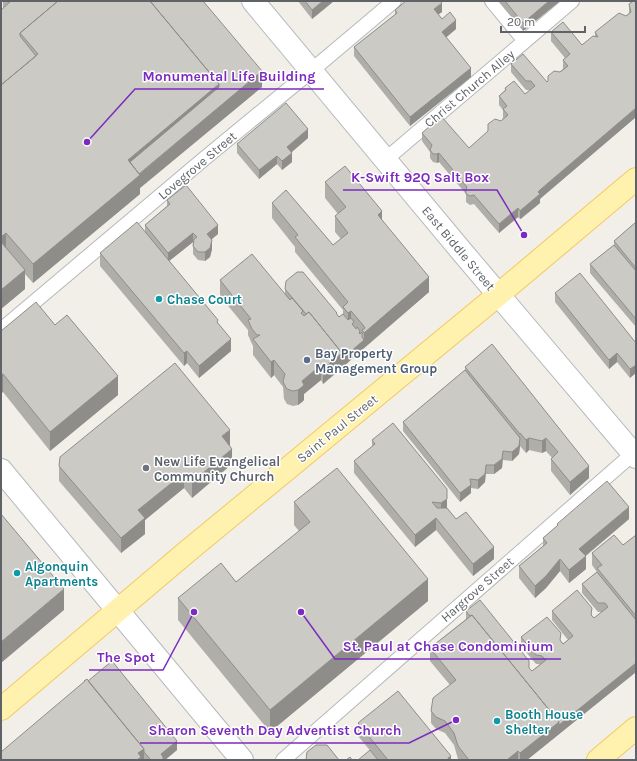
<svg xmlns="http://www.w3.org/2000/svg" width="637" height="761" font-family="Karla,sans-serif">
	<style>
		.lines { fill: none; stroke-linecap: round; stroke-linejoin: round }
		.service-casing { stroke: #b5b8bc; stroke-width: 16 }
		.tertiary-casing { stroke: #b5b8bc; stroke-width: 24 }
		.secondary-casing { stroke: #b6babf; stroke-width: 24 }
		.primary-casing { stroke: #f2c960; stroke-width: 24 }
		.service { stroke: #fff; stroke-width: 14 }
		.tertiary { stroke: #fff; stroke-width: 22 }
		.secondary { stroke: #fff; stroke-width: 22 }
		.primary { stroke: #fff2af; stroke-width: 22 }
		.wall { fill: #afaea9 }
		.shaded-wall { fill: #8f8d8a }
		.building { fill: #cccac5; stroke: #8f8d8a }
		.culture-dot { fill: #0f9aa8; stroke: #fff; stroke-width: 1.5 }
		.service-dot { fill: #5c6f8a; stroke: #fff; stroke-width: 1.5 }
		.worship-dot { fill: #6b7280; stroke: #fff; stroke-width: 1.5 }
		.labels { text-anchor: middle; stroke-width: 3; stroke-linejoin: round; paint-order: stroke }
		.street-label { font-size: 13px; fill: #5f6368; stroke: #fff }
		.culture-label { font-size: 13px; font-weight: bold; fill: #0d838f; stroke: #fff; text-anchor: start }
		.service-label { font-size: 13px; font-weight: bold; fill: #4e5e75; stroke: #fff; text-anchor: start }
		.worship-label { font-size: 13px; font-weight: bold; fill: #5b616d; stroke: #fff; text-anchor: start }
		.leader { fill: none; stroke: #7b2cbf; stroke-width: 1.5 }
		.callout-dot { fill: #7b2cbf; stroke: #fff; stroke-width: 1.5 }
		.callout-label { font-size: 14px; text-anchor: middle; font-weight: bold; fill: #7b2cbf; stroke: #fff; stroke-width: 3; stroke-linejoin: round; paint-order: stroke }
	</style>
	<rect width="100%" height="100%" fill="#f1efe8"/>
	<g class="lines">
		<defs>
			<path id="service" d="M492 1 525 41
				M385 160 572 1
				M1 330 205 158 311 71 394 1
				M283 760 636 451"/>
			<path id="tertiary" d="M1 470 242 760"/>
			<path id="secondary" d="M253 1 463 253 636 457"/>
			<path id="primary" d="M1 709 189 550 498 295 636 179
				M598 760 636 728"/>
		</defs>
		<use href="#service" class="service-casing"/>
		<use href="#tertiary" class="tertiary-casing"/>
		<use href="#secondary" class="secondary-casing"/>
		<use href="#primary" class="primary-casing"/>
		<use href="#service" class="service"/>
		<use href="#tertiary" class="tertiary"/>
		<use href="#secondary" class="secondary"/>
		<use href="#primary" class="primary"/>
	</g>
	<path class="wall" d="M3 1H203L262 87 140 188V194L33 283 25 274V289L1 309Z
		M298 1H334L312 19Z
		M498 1H560L523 31Z
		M633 1 636 117 541 198 540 199V203L521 219H520L518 217 499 233 474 204 470 205 466 202V194L439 162 437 163 433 162 430 158V152L422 141V133L469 148 488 132V124L501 121 503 118V110L499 105V96L505 90V88L525 94 530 90H526L511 72V64L547 82 563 69V60L565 58 551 41V32L582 45 595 36V32L626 16 629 13V4Z
		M395 10 442 12 438 14 442 19 456 29 446 37 471 77 410 126 354 56V47L395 15Z
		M308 138 292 152V162L282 170 277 164 259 179 237 153V144Z
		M325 182 382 220 429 292 323 384 321 380 304 394V400L302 402 298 405 293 406 287 404 284 399 283 387 274 375 271 378 253 355V346L252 344 248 335V330L220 296V280L285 294V289L337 315 339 317 343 314V310L295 252V247L272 218V203L333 245 341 239 335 232V216L338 214 325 198Z
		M167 200 218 234 212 239V249L210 257 205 261 198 260 193 254V242L169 261 218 323 231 351 199 378 187 363 184 366 100 266V253L145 232V225L167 206Z
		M636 222V327L590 273V264L614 245V241Z
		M555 293 636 343 630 378 617 362 609 369 555 302Z
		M55 325 118 395 50 451 3 392 1 331Z
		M492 344 589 478 570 495 551 471V459L552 458 546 451 542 453 529 450 526 453 520 446 519 454 512 461 503 460 502 468 494 474H486L485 482 478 489 471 488V493L460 502 403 431V422L465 370V367Z
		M372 440 447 508 456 519 494 559 473 576 436 530 415 547 354 473V461L372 447Z
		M230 445V446L232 464 192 498 184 488 145 520V534L121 553 59 481V466Z
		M294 502 428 601 270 732 178 620V598L236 582 299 531 294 525Z
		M629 519 586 556V569L569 583 560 571 546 588 535 598 519 578V566L543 546V538L557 526V524Z
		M636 535V672L527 760H459L458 759 454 745 445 733 436 729 431 723V711L450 685 430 661V648L466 619V611L529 668 532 671 540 664H536L521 646V637L561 641 563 644 568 640 552 620V611L592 615 594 618 602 612H598L582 593V584L597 572 592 565V553L623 545Z
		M84 681H88L177 750 165 760H1L84 682Z
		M358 723 451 760H378L358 736Z"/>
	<path class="shaded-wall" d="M323 1H334L312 19V10Z
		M549 1H560L523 31V23Z
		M442 3V12L434 18V9Z
		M456 20V29L442 41V32Z
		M471 68V77L410 126V117Z
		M262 71V87L140 188V194L33 283V264Z
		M219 84V103L135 173 128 160Z
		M636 108V117L541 198 540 199V203L520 219V211L538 192Z
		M308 129V138L287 156V147Z
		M292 153V162L282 170V161Z
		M439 153V162L437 163V154Z
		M277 156V164L259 179V170Z
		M518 208V217L499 233V224Z
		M382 211V227L378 215Z
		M218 225V234L207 243V234Z
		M6 233V252L1 256V237Z
		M193 233V242L168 262V253Z
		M212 240V249L210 257 205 261V252Z
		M25 270V289L1 309V290Z
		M429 277V292L364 348V333Z
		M351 311V326L348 328V313Z
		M231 339V351L199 378V366Z
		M364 340V348L342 368V359Z
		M187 351V363L184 366V353Z
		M342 353V368L323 384V369Z
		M617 353V362L609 369V360Z
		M274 360V375L271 378V362Z
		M321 365V380L304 394V400L302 402 298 405V390L302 381Z
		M636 365V373L630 378V369Z
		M3 374V392L1 394V375Z
		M118 376V395L50 451V432Z
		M230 430V445L222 452V436Z
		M520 433V446L519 454 512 461V452L519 446Z
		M529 438V450L526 453V440Z
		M546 438V451L542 453V441Z
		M232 449V464L192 498V482Z
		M503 451 502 468 494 474V465Z
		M486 465 485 482 478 489V480Z
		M589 466V478L570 495V482Z
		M184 473V488L145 520V534L121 553V538L138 510Z
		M471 485V493L460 502V493Z
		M447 499V511L441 516V503Z
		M629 507V519L579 561V549Z
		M436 518V530L415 547V535Z
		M494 547V559L473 576V564Z
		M586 556V569L569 583V570Z
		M560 559V571L546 588 535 598V586Z
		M428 579V601L270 732V710Z
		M64 589V610L1 663V642Z
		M636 663V672L527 760H520V753L559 722Z
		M177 741V750L165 760H161V754Z
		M144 749V760H137L138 753Z
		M518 751V760H508V759Z
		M451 756V760H448V758Z"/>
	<path class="building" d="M9 1H58L20 33V36L36 56 1 85V10L10 2Z
		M58 1H150L219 84 128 160 140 175 33 264 6 233 1 237V85L38 54 20 33Z
		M150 1H203L262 71 139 174 130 162 219 87V84Z
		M305 1H323L312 10Z
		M406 1H426L427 2 428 1H440L442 3 434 9 442 19 450 12 456 20 442 32 471 68 410 117 354 47 397 13 395 10Z
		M505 1H549L523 23Z
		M633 1H636V108L541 189 538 192 540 194 521 210 520 211 518 208 499 224 474 195 470 196 466 194V190L467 187 439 153 437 154H433L430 150 432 145 422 133 441 116 469 148 488 131V124L495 119 501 121 508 115 503 109 507 106 499 96 506 90 505 88 514 81 525 94 535 86 531 81H526L511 64 523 54 547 82 548 81V76L554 71 560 72 568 66 563 60 570 54 551 32 563 22 582 45 593 36 598 37 595 32 619 13 626 16 631 12 629 4Z
		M286 103 308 129 287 147 292 153 282 161 277 156 259 170 237 144Z
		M345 166 382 211 378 215 429 277 364 333 362 330 365 328 363 325 351 311 348 313 343 307 348 302 295 237 298 235 272 203 286 190 333 245 348 233 335 216 346 207 325 182Z
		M186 185 218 225 207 234 212 240 210 248 205 252H198L193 246 194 239 197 237 193 233 168 253 145 225 170 204 167 200Z
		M137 222 218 320 217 322 231 339 199 366 187 351 184 353 100 253Z
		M636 222V268L614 241Z
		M1 242 25 270 1 290Z
		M614 245 636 271V319L590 264Z
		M252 254 290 300 292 298 303 311 301 313 304 316 309 312 342 353 323 369 321 365 302 381 304 385 302 387 298 390 293 391 287 389 284 384 283 381 285 374 274 360 271 362 253 339 260 335H257L252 329 248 320 251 319 220 280Z
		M297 272H303L337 313H336L339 317 343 314 348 320 351 318 354 322 352 324 356 329 357 327 360 331 359 333 360 334 362 332V337L364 340 342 359V353L309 312 306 314 285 289 286 281Z
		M580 273 636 343V365L630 369 617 353 609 360 555 293Z
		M36 302 55 325 67 315 118 376 50 432 3 374 1 375V331Z
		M492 344 589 466 570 482 551 459 558 452 546 438 542 441 529 438 526 440 520 433V434L465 367Z
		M175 363 230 430 222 436 232 449 192 482 184 473 138 510 145 518 121 538 59 466 60 457Z
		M465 370 520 438 519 446 512 452 503 451 502 459 494 465H486L485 474 478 480 470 479 471 485 460 493 403 422Z
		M393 423 447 489V499L441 503 432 502 437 508H447L456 519 466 512 494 547 473 564 436 518 415 535 354 461 375 444 372 440Z
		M337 468 428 579 270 710 178 598 221 563 236 582 310 522 294 502Z
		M607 481 629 507 579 549 586 556 569 570 560 559 546 576 535 586 519 566 547 543 543 538 558 525 557 524Z
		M1 514 64 589 1 642Z
		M614 535 623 545 636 535V616L597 568 602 565 592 553Z
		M597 572 636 620V663L559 725V722L472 615 470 616 466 611 480 600 529 661V668L532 671 546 660 542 656 536 655 521 637 547 617 561 633 560 640 563 644 573 636 552 611 577 590 592 608 591 615 594 618 608 607 605 603H598L582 584Z
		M472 615 559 722 520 753 518 751 508 759V760H469L458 746 454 733 445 721 436 717 431 711 433 698 456 680 430 648Z
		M112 661 177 741 161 754 163 757V760H151L144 752V749L88 681Z
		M87 679 144 749 138 753 141 757 137 760H1V752L85 681H84Z
		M398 691 451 756 448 758 449 760H388L358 723Z
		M316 745H327L339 760H306L307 752Z
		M370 750 378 760H358Z
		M350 757 352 760H346Z"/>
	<g class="culture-dot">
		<circle cx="159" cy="299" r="4"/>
		<circle cx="17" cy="573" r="4"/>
		<circle cx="497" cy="721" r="4"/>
	</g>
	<circle class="service-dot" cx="307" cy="360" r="4"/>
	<circle class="worship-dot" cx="146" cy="468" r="4"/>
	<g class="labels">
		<g class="street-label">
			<text transform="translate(469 88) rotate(-40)" y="5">Christ Church Alley</text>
			<text transform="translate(197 165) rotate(-40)" y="5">Lovegrove Street</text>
			<text transform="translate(459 248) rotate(50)" y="5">East Biddle Street</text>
			<text transform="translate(337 428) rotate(-39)" y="5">Saint Paul Street</text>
			<text transform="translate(477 589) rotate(-41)" y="5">Hargrove Street</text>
		</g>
		<g class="culture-label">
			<text x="167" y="304">Chase Court</text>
			<text x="25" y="571">Algonquin<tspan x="25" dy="15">Apartments</tspan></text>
			<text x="505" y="719">Booth House<tspan x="505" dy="15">Shelter</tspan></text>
		</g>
		<g class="service-label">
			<text x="315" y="358">Bay Property<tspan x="315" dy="15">Management Group</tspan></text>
		</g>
		<g class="worship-label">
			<text x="154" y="466">New Life Evangelical<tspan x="154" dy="15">Community Church</tspan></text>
		</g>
	</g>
	<path class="leader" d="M87 142L135 89H324M524 235L497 190H343M301 612L335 659H561M194 612L163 670H89M456 720L409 743H140"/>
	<g class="callout-dot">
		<circle cx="87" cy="142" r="4"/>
		<circle cx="524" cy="235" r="4"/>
		<circle cx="301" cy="612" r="4"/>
		<circle cx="194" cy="612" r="4"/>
		<circle cx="456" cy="720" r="4"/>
	</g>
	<g class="callout-label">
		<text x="229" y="81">Monumental Life Building</text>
		<text x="420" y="182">K-Swift 92Q Salt Box</text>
		<text x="448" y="651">St. Paul at Chase Condominium</text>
		<text x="126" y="662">The Spot</text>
		<text x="275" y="735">Sharon Seventh Day Adventist Church</text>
	</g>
	<rect width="637" height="761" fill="none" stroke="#5f6368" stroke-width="4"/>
	<path d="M501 26v6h84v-6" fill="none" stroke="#5f6368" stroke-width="2"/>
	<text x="507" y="26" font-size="12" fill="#5f6368" stroke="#ffffff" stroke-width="3" paint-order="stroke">20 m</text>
</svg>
